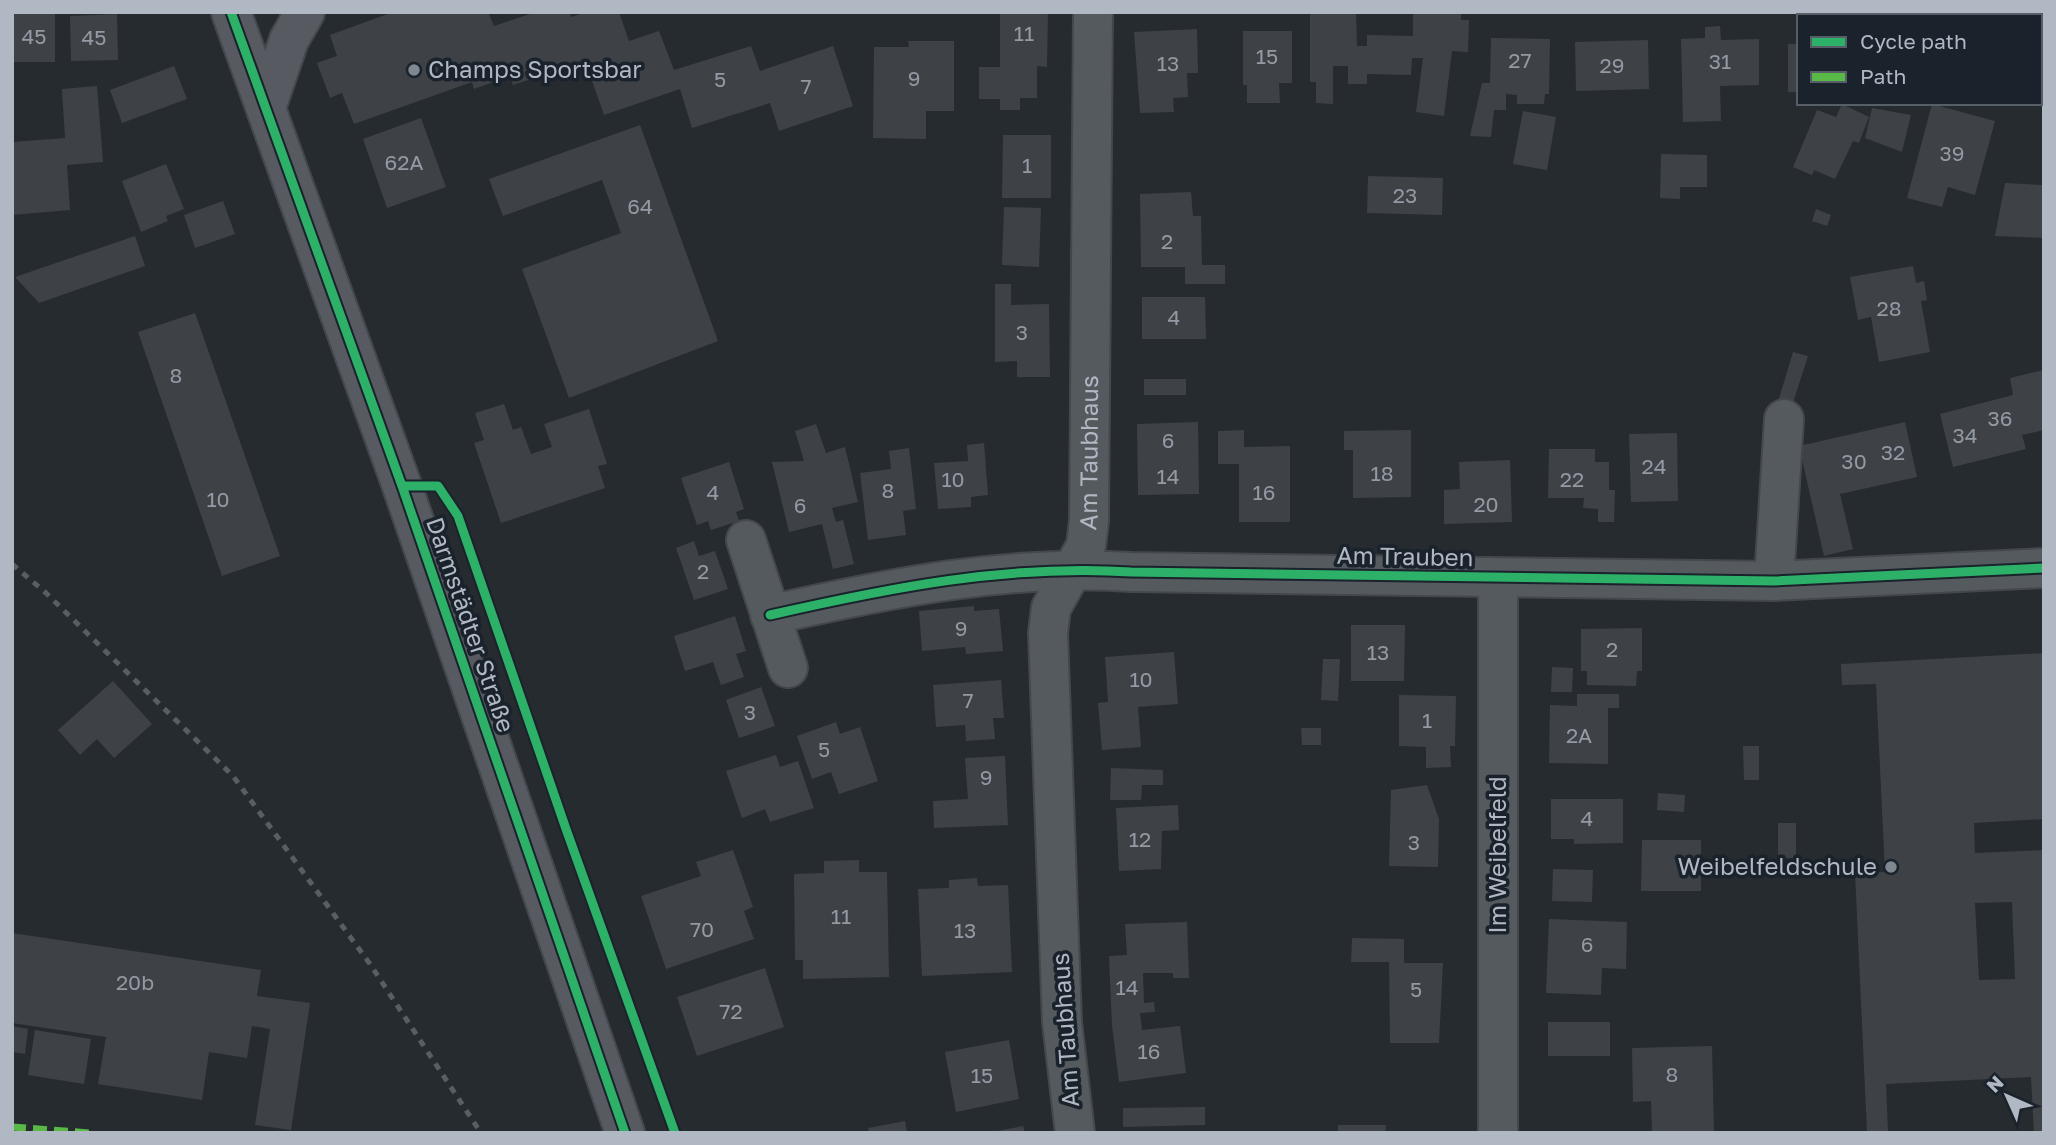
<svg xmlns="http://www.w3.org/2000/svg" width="2056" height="1145" font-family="'Golos Text',sans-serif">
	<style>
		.building { fill: #3e4247; fill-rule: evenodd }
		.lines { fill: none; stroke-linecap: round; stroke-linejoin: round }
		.minor-casing { stroke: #44474b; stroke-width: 42 }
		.major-casing { stroke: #43484d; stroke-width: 42 }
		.minor { stroke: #555a5f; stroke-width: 38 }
		.major { stroke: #575b61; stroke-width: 38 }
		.rail { stroke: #595e63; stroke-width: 5; stroke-dasharray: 7 7; stroke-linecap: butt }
		.quiet { stroke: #58b947; stroke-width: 7; stroke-dasharray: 14 7; stroke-linecap: butt }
		.cycleway-casing { stroke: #1a222b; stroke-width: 13 }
		.cycleway { stroke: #2db169; stroke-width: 9 }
		.poi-dot { fill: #7f8790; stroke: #1a222b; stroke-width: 2.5 }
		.labels { text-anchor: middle; stroke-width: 7; stroke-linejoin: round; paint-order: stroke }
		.number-label { font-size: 21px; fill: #939aa4 }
		.poi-label { font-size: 24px; fill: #afb8c3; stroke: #1a222b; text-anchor: start }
		.street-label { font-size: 24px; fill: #afb8c3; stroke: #1a222b }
	</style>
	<rect width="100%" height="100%" fill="#262b30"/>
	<path class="building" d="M393 12H488L494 26 536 12H570L571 17 586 12H619L629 41 659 31 674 70 751 46 760 71 833 46 853 106 779 131 770 103 692 128 680 89 604 115 585 61 513 85 510 76 474 89 472 82 354 124 342 93 330 98 317 63 337 56 330 35Z
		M1000 12H1048L1047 67 1037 66V98H1020V110H1000V99H979V67H1000Z
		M1310 12H1356L1357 46H1367V35L1413 36V12H1461V20H1469L1468 52 1452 51 1444 116 1416 112 1423 58H1412L1411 75 1367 74V84H1348V66H1333V104L1316 103V82H1310Z
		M12 13H55V62H12Z
		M117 14 118 60 71 61 70 16Z
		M1720 26 1721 40 1759 39V85L1720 86 1721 121 1683 122 1681 39 1705 38V27Z
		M1197 29 1198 73H1187L1188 97 1173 98 1174 112 1140 113 1134 32Z
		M1243 31H1292V83H1279L1280 103H1247V85H1243Z
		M1491 38 1550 39 1549 94H1545L1544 104H1517V95L1506 94V110H1494L1491 137 1470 136 1482 83H1490Z
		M1648 40 1649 89 1576 91 1575 42Z
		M908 41H954V111H926V139L873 138 874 47H909Z
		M1788 44H1799V92H1788Z
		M174 66 187 99 122 123 110 90Z
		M97 86 103 162 67 165 70 210 12 215V142L65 138 62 89Z
		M1842 104 1869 117 1859 143 1853 141 1835 179 1814 170 1812 175 1793 167 1817 110 1836 117Z
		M1932 104 1995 121 1975 195 1948 187 1942 207 1907 198Z
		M1872 108 1911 115 1902 152 1865 138Z
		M1523 111 1556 117 1547 170 1513 164Z
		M421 118 446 187 387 208 363 139Z
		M640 125 718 341 569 398 522 269 621 233 602 180 503 216 489 179Z
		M1003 135H1051V198H1002Z
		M1661 154 1707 155V187H1680V199L1660 198Z
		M166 164 184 209 166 216 168 221 141 232 122 181Z
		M1368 176 1443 178 1442 215 1367 213Z
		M2005 183 2044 185V238L1995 236Z
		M1191 192 1193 216H1201L1202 265H1225V284H1185V267H1141L1140 194Z
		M223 201 235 234 195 248 184 215Z
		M1004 207 1041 208 1039 267 1002 265Z
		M1816 209 1831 215 1827 226 1812 221Z
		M135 236 145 266 39 303 15 277Z
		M1913 266 1916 283 1924 281 1927 300 1921 301 1930 352 1879 362 1871 317 1858 320 1850 277Z
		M995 284H1011V305L1049 304 1050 377H1017V361L995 362Z
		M1142 297H1205L1206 339H1142Z
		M195 313 280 556 222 576 138 332Z
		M1793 352 1808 356 1791 409 1777 405Z
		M2044 370V430L2022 435 2026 449 1953 467 1940 414 2013 395 2010 378Z
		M1144 379H1186V395H1144Z
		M504 404 513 430 521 427 531 454 552 447 544 424 589 409 607 464 598 466 605 488 501 523 474 443 484 440 475 413Z
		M1198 422 1199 494 1138 495 1137 424Z
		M1905 422 1917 477 1840 494 1853 549 1824 556 1799 446Z
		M816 424 826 453 845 447 858 502 832 508 836 522 843 520 854 564 833 569 822 524 789 532 772 462 804 461 795 431Z
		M1244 430V447L1290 446V522H1239V464H1218V431Z
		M1411 430V497L1353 498V450H1344V431Z
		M1677 433 1678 501 1631 502 1629 434Z
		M984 443 988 495 971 497V507L938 509 934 463 968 461 967 445Z
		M909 448 916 509 903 511 906 535 868 540 860 473 891 469 889 451Z
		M1549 449H1595V462H1609V490H1615L1614 522H1598V509L1583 508 1584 498H1548Z
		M1510 460 1512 522 1444 524V490L1460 489 1459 462Z
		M729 462 744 509 736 512 739 521 711 530 708 521 697 525 681 478Z
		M694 541 699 556 715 551 728 589 694 600 676 548Z
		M974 606V611L999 609 1003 651 966 654 965 647 922 651 919 611Z
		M735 616 746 651 736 654 744 677 721 685 713 662 685 671 674 636Z
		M1351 625H1405L1404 681H1351Z
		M1642 628V671H1637L1636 686 1587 685V671H1581V629Z
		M1174 652 1178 704 1138 707 1141 747 1102 750 1098 703 1108 702 1105 657Z
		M2044 653V819L1974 823 1975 853 2044 850V1133H2034L2031 1077 1886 1084 1888 1131 1867 1132 1855 873 1885 872 1876 684 1842 685 1841 664ZM2012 902 2015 979 1979 980 1975 903Z
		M1323 659H1340L1338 701 1321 700Z
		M1552 667 1573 668 1572 692H1551Z
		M1001 680 1004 718H993L995 739 966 741 965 725 936 727 933 685Z
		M113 681 152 724 114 758 97 739 80 755 58 730Z
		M761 687 775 726 739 738 726 700Z
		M1577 694H1619V708H1608V764L1549 763 1550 705 1577 706Z
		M1399 695 1456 696 1455 746H1450L1451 767 1426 768V747L1399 746Z
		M836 722 840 734 860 727 878 781 839 794 831 772 812 779 797 736Z
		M1301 728H1321V745H1302Z
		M1743 746H1759V780H1744Z
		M776 755 780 767 798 761 814 808 770 822 765 809 742 818 726 771Z
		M1005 756 1008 825 934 828 933 801 968 799 965 758Z
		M1111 768 1163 770V785H1142L1141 800H1110Z
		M1427 785 1439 819 1438 867 1389 866 1391 790Z
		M1658 793 1685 795 1684 812 1657 810Z
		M1551 799H1623V843L1574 844V839H1551Z
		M1178 805 1179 830 1162 831 1161 869 1119 871 1116 808Z
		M1778 823H1796V858H1778Z
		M1642 840H1701V891H1641Z
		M733 850 753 907 744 911 754 939 666 969 641 896 701 876 696 862Z
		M859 860V872H887L889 977 803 979V960H795L794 874 824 873V861Z
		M1553 869 1593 870 1592 902 1552 901Z
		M977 878 978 886 1008 885 1012 972 922 976 918 889 949 888V880Z
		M1549 919 1627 922 1626 969 1602 968 1601 995 1546 993Z
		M1187 922 1189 978H1173V973H1143L1144 1003 1154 1002 1155 1012 1140 1013 1142 1030 1180 1026 1186 1073 1119 1082 1112 1026 1109 956 1127 955 1125 924Z
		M12 933 261 970 257 996 310 1003 291 1130 255 1125 270 1029 252 1026 247 1058 209 1052 202 1100 98 1084 106 1037 12 1023Z
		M1352 938 1404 939V963H1443L1439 1043H1390L1389 962H1351Z
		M765 968 784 1027 697 1056 677 997Z
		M1548 1022H1610V1056H1548Z
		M12 1026 28 1029 25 1054 12 1052Z
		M35 1030 91 1039 84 1084 28 1075Z
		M1009 1040 1019 1099 956 1112 945 1052Z
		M1712 1046 1714 1133H1652L1651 1101 1633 1102 1632 1048Z
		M1205 1107V1125L1123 1127V1108Z
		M905 1121 907 1133H869L868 1128Z
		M1338 1125H1386L1385 1133H1338Z
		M1023 1126 1025 1133H997V1131Z"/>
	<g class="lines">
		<defs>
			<g id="minor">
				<path d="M746 540 788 668"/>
				<path d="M1774 581 1784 419"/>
				<path d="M770 615C889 588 1008 564 1131 572L1774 581 2044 568"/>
				<path id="s1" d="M1075 1133 1062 1022 1048 633 1051 608 1086 546 1089 521 1093 12"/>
				<path d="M1498 1133V578"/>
			</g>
			<path id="major" d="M231 12 402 486 625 1133
				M266 108 289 40 305 12"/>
		</defs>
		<use href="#minor" class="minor-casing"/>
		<use href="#major" class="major-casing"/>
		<use href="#minor" class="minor"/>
		<use href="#major" class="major"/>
		<path class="rail" d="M12 564 46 593 233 776 370 964 481 1133"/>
		<path class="quiet" d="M12 1127 90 1133"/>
		<defs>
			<path id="cycleway" d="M231 12 402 486 625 1133
				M402 486H438L458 516 566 829 675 1133
				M770 615C889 588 1008 564 1131 572L1774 581 2044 568"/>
		</defs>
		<use href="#cycleway" class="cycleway-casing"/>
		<use href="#cycleway" class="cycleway"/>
	</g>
	<g class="poi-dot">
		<circle cx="414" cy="70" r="7"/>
		<circle cx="1891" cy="867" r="7"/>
	</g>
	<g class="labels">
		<g class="number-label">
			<text x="1024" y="41">11</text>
			<text x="34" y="44">45</text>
			<text x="94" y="45">45</text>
			<text x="1267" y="64">15</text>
			<text x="1520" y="68">27</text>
			<text x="1720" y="69">31</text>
			<text x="1168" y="71">13</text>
			<text x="1612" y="73">29</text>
			<text x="914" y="86">9</text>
			<text x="720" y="87">5</text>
			<text x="806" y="94">7</text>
			<text x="1952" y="161">39</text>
			<text x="404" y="170">62A</text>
			<text x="1027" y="173">1</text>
			<text x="1405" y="203">23</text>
			<text x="640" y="214">64</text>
			<text x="1167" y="249">2</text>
			<text x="1889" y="316">28</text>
			<text x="1174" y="325">4</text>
			<text x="1022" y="340">3</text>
			<text x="176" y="383">8</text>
			<text x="2000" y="426">36</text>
			<text x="1965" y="443">34</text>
			<text x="1168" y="448">6</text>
			<text x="1893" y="460">32</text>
			<text x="1854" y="469">30</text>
			<text x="1654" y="474">24</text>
			<text x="1382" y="481">18</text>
			<text x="1168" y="484">14</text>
			<text x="953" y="487">10</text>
			<text x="1572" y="487">22</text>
			<text x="888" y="498">8</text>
			<text x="713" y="500">4</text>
			<text x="1264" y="500">16</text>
			<text x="218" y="507">10</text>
			<text x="1486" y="512">20</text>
			<text x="800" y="513">6</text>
			<text x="703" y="579">2</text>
			<text x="961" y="636">9</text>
			<text x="1612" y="657">2</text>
			<text x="1378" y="660">13</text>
			<text x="1141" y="687">10</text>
			<text x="968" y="708">7</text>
			<text x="750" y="720">3</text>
			<text x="1427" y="728">1</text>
			<text x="1579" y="743">2A</text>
			<text x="824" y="757">5</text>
			<text x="986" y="785">9</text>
			<text x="1587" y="826">4</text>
			<text x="1140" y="847">12</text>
			<text x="1414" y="850">3</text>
			<text x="841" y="924">11</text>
			<text x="702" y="937">70</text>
			<text x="965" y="938">13</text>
			<text x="1587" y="952">6</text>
			<text x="135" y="990">20b</text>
			<text x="1127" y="995">14</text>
			<text x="1416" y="997">5</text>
			<text x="731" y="1019">72</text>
			<text x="1149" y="1059">16</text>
			<text x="1672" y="1082">8</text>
			<text x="982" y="1083">15</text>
		</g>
		<g class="poi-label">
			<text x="428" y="78">Champs Sportsbar</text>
			<text x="1877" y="875" text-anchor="end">Weibelfeldschule</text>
		</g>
		<g class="street-label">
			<text dy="8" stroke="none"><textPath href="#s1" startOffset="691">Am Taubhaus</textPath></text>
			<text transform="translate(1405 557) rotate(1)" y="8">Am Trauben</text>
			<text transform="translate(470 625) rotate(71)" y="8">Darmstädter Straße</text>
			<text transform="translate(1498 855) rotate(-90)" y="8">Im Weibelfeld</text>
			<text transform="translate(1066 1030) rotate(-94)" y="8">Am Taubhaus</text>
		</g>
	</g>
	<rect width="2056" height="1145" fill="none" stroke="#afb8c3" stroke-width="28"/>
	<rect x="1797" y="14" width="245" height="91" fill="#1a222b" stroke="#565e68" stroke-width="2"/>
	<rect x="1811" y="37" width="35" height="10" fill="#2db169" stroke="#565e68" stroke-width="2"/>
	<text x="1860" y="49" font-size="21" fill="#afb8c3">Cycle path</text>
	<rect x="1811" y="72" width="35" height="10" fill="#58b947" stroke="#565e68" stroke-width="2"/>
	<text x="1860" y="84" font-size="21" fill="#afb8c3">Path</text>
	<g transform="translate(2007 1096) rotate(315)" stroke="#1a222b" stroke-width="5" paint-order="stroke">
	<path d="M0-5L12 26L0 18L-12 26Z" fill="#afb8c3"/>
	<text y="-10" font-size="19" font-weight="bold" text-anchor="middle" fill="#afb8c3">N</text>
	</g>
</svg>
